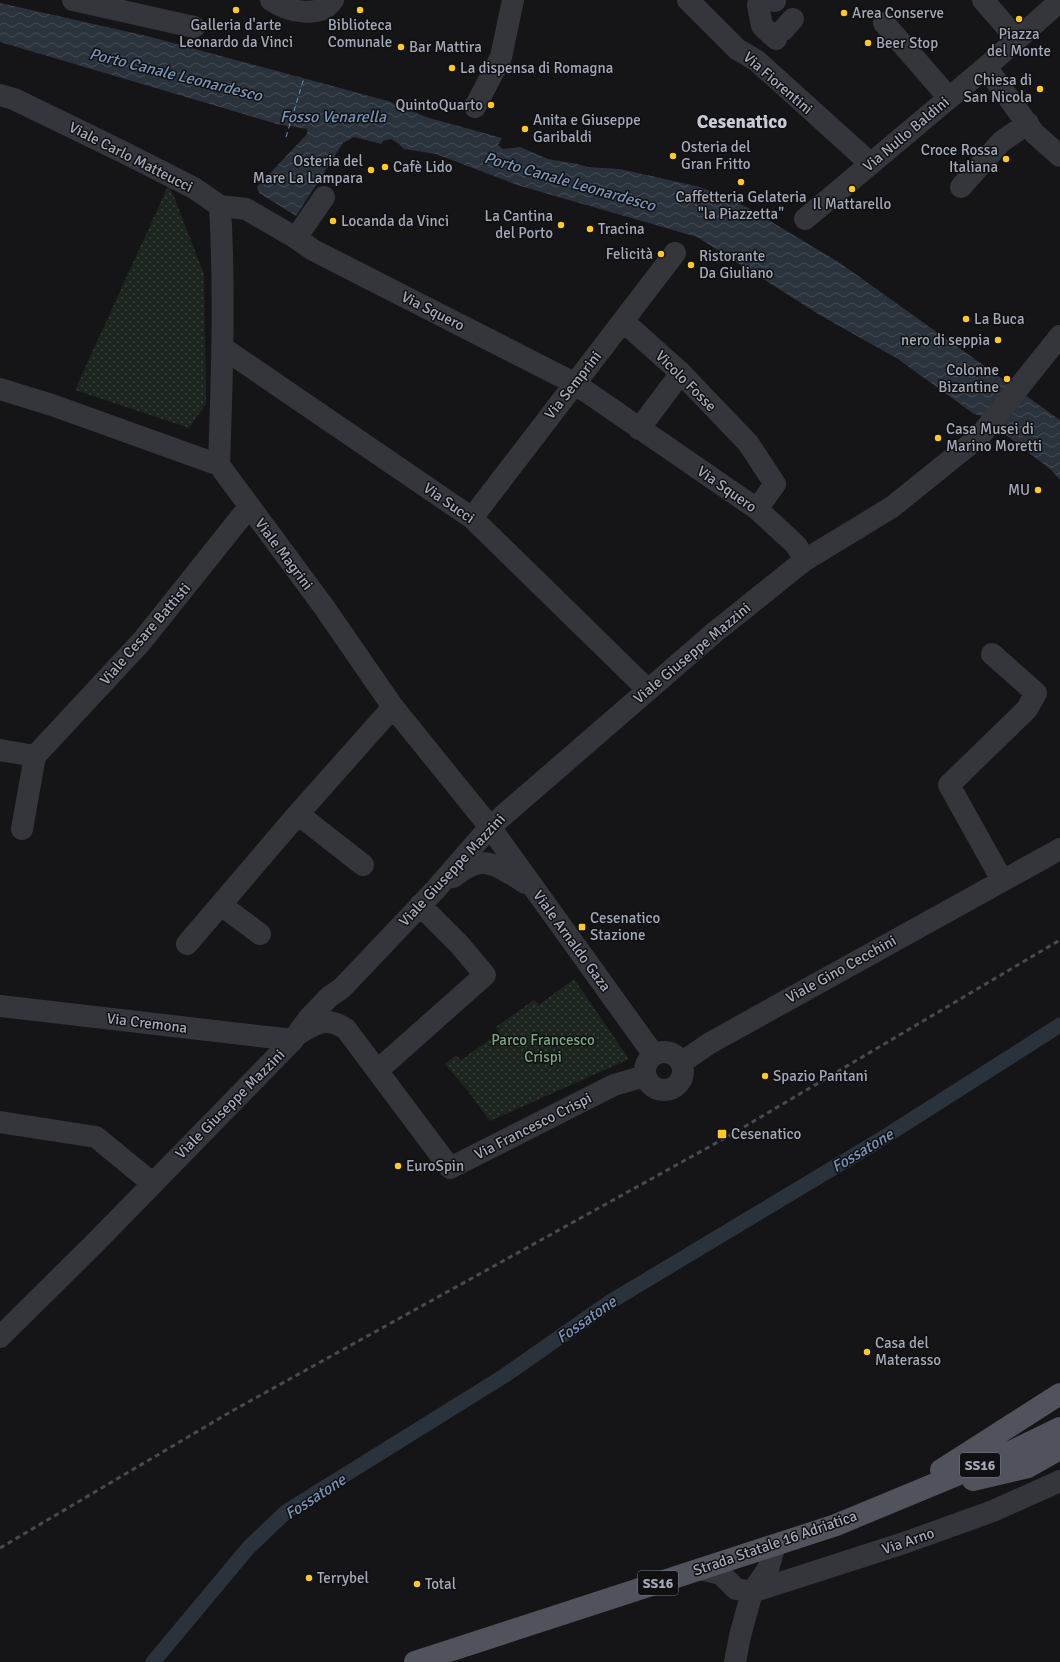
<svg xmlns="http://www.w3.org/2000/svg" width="1060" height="1662" font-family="Signika,sans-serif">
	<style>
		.grass { fill: url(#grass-dots) }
		.water { fill: url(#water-waves) }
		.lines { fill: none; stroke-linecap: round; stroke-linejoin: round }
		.canal { stroke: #2a323c; stroke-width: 15 }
		.ferry { stroke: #7994b7; stroke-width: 1; stroke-dasharray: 5 4; stroke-linecap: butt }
		.minor { stroke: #35363c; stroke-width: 22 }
		.major { stroke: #51535c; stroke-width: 22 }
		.rail { stroke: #484a52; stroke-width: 3; stroke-dasharray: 5 4; stroke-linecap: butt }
		.poi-dot { fill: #ffc925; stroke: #101012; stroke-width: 1.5 }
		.labels { text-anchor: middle; stroke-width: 3; stroke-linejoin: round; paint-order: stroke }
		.shield { fill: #101012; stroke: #787c87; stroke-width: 1 }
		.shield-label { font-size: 14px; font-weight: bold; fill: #a5aab9 }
		.poi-label { font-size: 15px; fill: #a5aab9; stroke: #101012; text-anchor: start }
		.street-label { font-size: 15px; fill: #a5aab9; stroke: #101012 }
		.park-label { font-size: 15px; fill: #7aa681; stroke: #101012 }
		.water-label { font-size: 16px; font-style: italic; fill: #7994b7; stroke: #101012 }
		.district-label { font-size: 19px; font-weight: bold; fill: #c7c9d4; stroke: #101012 }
	</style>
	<defs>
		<pattern id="grass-dots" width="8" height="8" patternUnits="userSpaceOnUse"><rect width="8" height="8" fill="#1c261e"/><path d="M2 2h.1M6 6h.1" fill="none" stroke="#3a433d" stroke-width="1.8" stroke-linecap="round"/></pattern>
		<pattern id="water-waves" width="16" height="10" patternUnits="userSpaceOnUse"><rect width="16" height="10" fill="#2a323c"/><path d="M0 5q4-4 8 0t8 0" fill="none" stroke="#464d56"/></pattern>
	</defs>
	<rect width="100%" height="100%" fill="#151517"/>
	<path class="grass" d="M169 184 204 274 206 404 189 428 75 390Z
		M574 979 629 1059 490 1121 468 1091 445 1064 456 1055 461 1060 499 1033 496 1027 534 1000 539 1005Z"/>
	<path class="water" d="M0 3 147 36 388 101 426 117 502 138 498 145 503 149 520 147 548 159 578 164 587 167 620 169 696 186 723 195 750 209 840 263 1060 420V480L1051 470 982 416 974 414 898 359 818 314 697 237 517 185 436 154 404 149 399 144 391 139 383 141 381 144 354 137 343 143 296 216 259 193 257 187 307 134V129L277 124 0 42Z"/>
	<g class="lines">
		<path class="canal" d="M153 1662 249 1547 287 1511 504 1376 610 1302 878 1141 1060 1025"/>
		<path class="ferry" d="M286 137 304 78"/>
		<path class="minor" d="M73 0 194 27
			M271 0C288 12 320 19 333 0
			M688 0 737 49 757 61 871 164
			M774 0 775 1
			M983 0 1017 39
			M758 5 762 26 776 39
			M884 23 949 98
			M783 30 793 19
			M986 67 1034 133 1060 156
			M0 95 14 99 123 152 194 188 220 206 246 209 296 238 313 250 574 383 757 509 796 545 805 560
			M475 107 501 57 513 0
			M961 187 1001 142 1028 123
			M805 219 986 67 1060 1
			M296 238 324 197
			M623 321 681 373 748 443 775 484 757 509
			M223 348 472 518 648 690
			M0 389 52 405 219 465 324 607 393 707 490 827 654 1055
			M639 429 681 373
			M219 465C222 379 225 292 220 206
			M472 518 675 253
			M992 654 1036 693 1027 709 949 785 1002 880
			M0 750 35 756
			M298 814 363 865
			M22 829 35 756 142 641 249 507
			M453 877C475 860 486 858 509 873 515 876 520 879 525 883
			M221 905 260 934
			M187 944 298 814 393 707
			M0 1006 293 1040
			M300 1033C317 1022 328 1017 346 1029L450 1168 614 1085 645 1076
			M645 1071a19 19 0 1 1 38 0a19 19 0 1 1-38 0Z
			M681 1063 710 1043 1060 849
			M378 1070 485 975 459 944 420 905
			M0 1122 96 1137 152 1183
			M0 1337 95 1243 293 1040 309 1018 329 997 342 988 436 889 490 827 715 632 805 560 892 507 979 437 1060 336
			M700 1569 721 1574 736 1589 752 1592 904 1543 993 1511 1060 1481
			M735 1662 740 1636 752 1592 768 1569 775 1545"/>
		<path class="major" d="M941 1470 1060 1394
			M973 1480 1028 1467 1060 1449
			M415 1662 836 1525 1000 1457 1060 1428"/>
		<path class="rail" d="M0 1548 232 1411 727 1137 1060 940"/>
	</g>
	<g class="poi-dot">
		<circle cx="236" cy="10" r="4"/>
		<circle cx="360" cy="10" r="4"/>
		<circle cx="844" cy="13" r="4"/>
		<circle cx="1019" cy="19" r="4"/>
		<circle cx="868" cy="43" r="4"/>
		<circle cx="401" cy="47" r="4"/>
		<circle cx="452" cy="68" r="4"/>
		<circle cx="1040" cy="89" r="4"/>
		<circle cx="491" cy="105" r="4"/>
		<circle cx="525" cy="129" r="4"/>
		<circle cx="673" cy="156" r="4"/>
		<circle cx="1006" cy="159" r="4"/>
		<circle cx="385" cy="167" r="4"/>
		<circle cx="371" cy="170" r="4"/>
		<circle cx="741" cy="182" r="4"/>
		<circle cx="852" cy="189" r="4"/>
		<circle cx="333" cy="221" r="4"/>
		<circle cx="561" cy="225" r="4"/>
		<circle cx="590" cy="229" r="4"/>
		<circle cx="661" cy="254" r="4"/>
		<circle cx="691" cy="265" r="4"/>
		<circle cx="966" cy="319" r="4"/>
		<circle cx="998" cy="340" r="4"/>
		<circle cx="1007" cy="379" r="4"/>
		<circle cx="938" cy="438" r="4"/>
		<circle cx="1038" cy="490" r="4"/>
		<rect x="578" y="923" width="8" height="8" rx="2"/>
		<circle cx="765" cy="1076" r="4"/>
		<rect x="717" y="1129" width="10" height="10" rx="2"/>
		<circle cx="398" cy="1166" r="4"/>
		<circle cx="867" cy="1352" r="4"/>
		<circle cx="309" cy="1578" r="4"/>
		<circle cx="417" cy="1584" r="4"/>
	</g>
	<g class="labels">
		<g class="shield">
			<rect x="960" y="1453" width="40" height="24" rx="3"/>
			<rect x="638" y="1571" width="40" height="24" rx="3"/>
		</g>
		<g class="shield-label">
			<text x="980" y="1470">SS16</text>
			<text x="658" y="1588">SS16</text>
		</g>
		<g class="poi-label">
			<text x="852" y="18">Area Conserve</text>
			<text x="236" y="30" text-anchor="middle">Galleria d'arte<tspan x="236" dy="17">Leonardo da Vinci</tspan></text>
			<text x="360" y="30" text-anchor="middle">Biblioteca<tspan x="360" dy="17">Comunale</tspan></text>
			<text x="1019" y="39" text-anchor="middle">Piazza<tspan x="1019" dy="17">del Monte</tspan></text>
			<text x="876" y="48">Beer Stop</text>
			<text x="409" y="52">Bar Mattira</text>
			<text x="460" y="73">La dispensa di Romagna</text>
			<text x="1032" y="85" text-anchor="end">Chiesa di<tspan x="1032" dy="17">San Nicola</tspan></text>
			<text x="483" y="110" text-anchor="end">QuintoQuarto</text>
			<text x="533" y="125">Anita e Giuseppe<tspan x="533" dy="17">Garibaldi</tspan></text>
			<text x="681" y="152">Osteria del<tspan x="681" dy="17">Gran Fritto</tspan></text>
			<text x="998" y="155" text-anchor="end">Croce Rossa<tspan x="998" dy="17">Italiana</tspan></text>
			<text x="363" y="166" text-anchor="end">Osteria del<tspan x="363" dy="17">Mare La Lampara</tspan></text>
			<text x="393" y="172">Cafè Lido</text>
			<text x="741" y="202" text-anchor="middle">Caffetteria Gelateria<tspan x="741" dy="17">"la Piazzetta"</tspan></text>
			<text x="852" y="209" text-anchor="middle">Il Mattarello</text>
			<text x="553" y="221" text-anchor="end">La Cantina<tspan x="553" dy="17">del Porto</tspan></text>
			<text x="341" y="226">Locanda da Vinci</text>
			<text x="598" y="234">Tracina</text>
			<text x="653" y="259" text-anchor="end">Felicità</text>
			<text x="699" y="261">Ristorante<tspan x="699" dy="17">Da Giuliano</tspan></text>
			<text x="974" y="324">La Buca</text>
			<text x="990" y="345" text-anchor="end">nero di seppia</text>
			<text x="999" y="375" text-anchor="end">Colonne<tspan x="999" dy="17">Bizantine</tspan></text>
			<text x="946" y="434">Casa Musei di<tspan x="946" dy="17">Marino Moretti</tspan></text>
			<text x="1030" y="495" text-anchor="end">MU</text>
			<text x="590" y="923">Cesenatico<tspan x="590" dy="17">Stazione</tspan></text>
			<text x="773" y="1081">Spazio Pantani</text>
			<text x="731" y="1139">Cesenatico</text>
			<text x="406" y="1171">EuroSpin</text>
			<text x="875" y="1348">Casa del<tspan x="875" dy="17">Materasso</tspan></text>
			<text x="317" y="1583">Terrybel</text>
			<text x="425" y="1589">Total</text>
		</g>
		<g class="street-label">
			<text transform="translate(778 83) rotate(41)" y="5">Via Fiorentini</text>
			<text transform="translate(906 134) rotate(-40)" y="5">Via Nullo Baldini</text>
			<text transform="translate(131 157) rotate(27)" y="5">Viale Carlo Matteucci</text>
			<text transform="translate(433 311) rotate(27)" y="5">Via Squero</text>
			<text transform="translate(686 381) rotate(45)" y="5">Vicolo Fosse</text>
			<text transform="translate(573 385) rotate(-52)" y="5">Via Semprini</text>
			<text transform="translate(727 489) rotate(35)" y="5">Via Squero</text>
			<text transform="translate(449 503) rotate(35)" y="5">Via Succi</text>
			<text transform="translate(284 554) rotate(53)" y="5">Viale Magrini</text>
			<text transform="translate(145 634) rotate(-49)" y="5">Viale Cesare Battisti</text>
			<text transform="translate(692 653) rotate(-40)" y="5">Viale Giuseppe Mazzini</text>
			<text transform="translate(452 870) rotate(-47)" y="5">Viale Giuseppe Mazzini</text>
			<text transform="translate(572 941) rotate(54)" y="5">Viale Arnaldo Gaza</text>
			<text transform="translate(841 969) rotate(-29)" y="5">Viale Gino Cecchini</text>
			<text transform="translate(147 1023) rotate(7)" y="5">Via Cremona</text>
			<text transform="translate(230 1104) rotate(-45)" y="5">Viale Giuseppe Mazzini</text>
			<text transform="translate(533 1126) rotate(-27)" y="5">Via Francesco Crispi</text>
			<text transform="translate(908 1541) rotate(-19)" y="5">Via Arno</text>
			<text transform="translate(775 1543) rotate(-19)" y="5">Strada Statale 16 Adriatica</text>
		</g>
		<g class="park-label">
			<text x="543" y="1045">Parco Francesco<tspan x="543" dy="17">Crispi</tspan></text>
		</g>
		<g class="water-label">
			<text transform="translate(176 74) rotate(14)" y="6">Porto Canale Leonardesco</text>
			<text x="333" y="122">Fosso Venarella</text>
			<text transform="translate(570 181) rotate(16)" y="6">Porto Canale Leonardesco</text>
			<text transform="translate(862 1150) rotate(-31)" y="6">Fossatone</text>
			<text transform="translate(586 1319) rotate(-35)" y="6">Fossatone</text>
			<text transform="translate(315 1496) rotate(-33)" y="6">Fossatone</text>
		</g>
		<g class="district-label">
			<text x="742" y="128">Cesenatico</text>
		</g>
	</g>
</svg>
